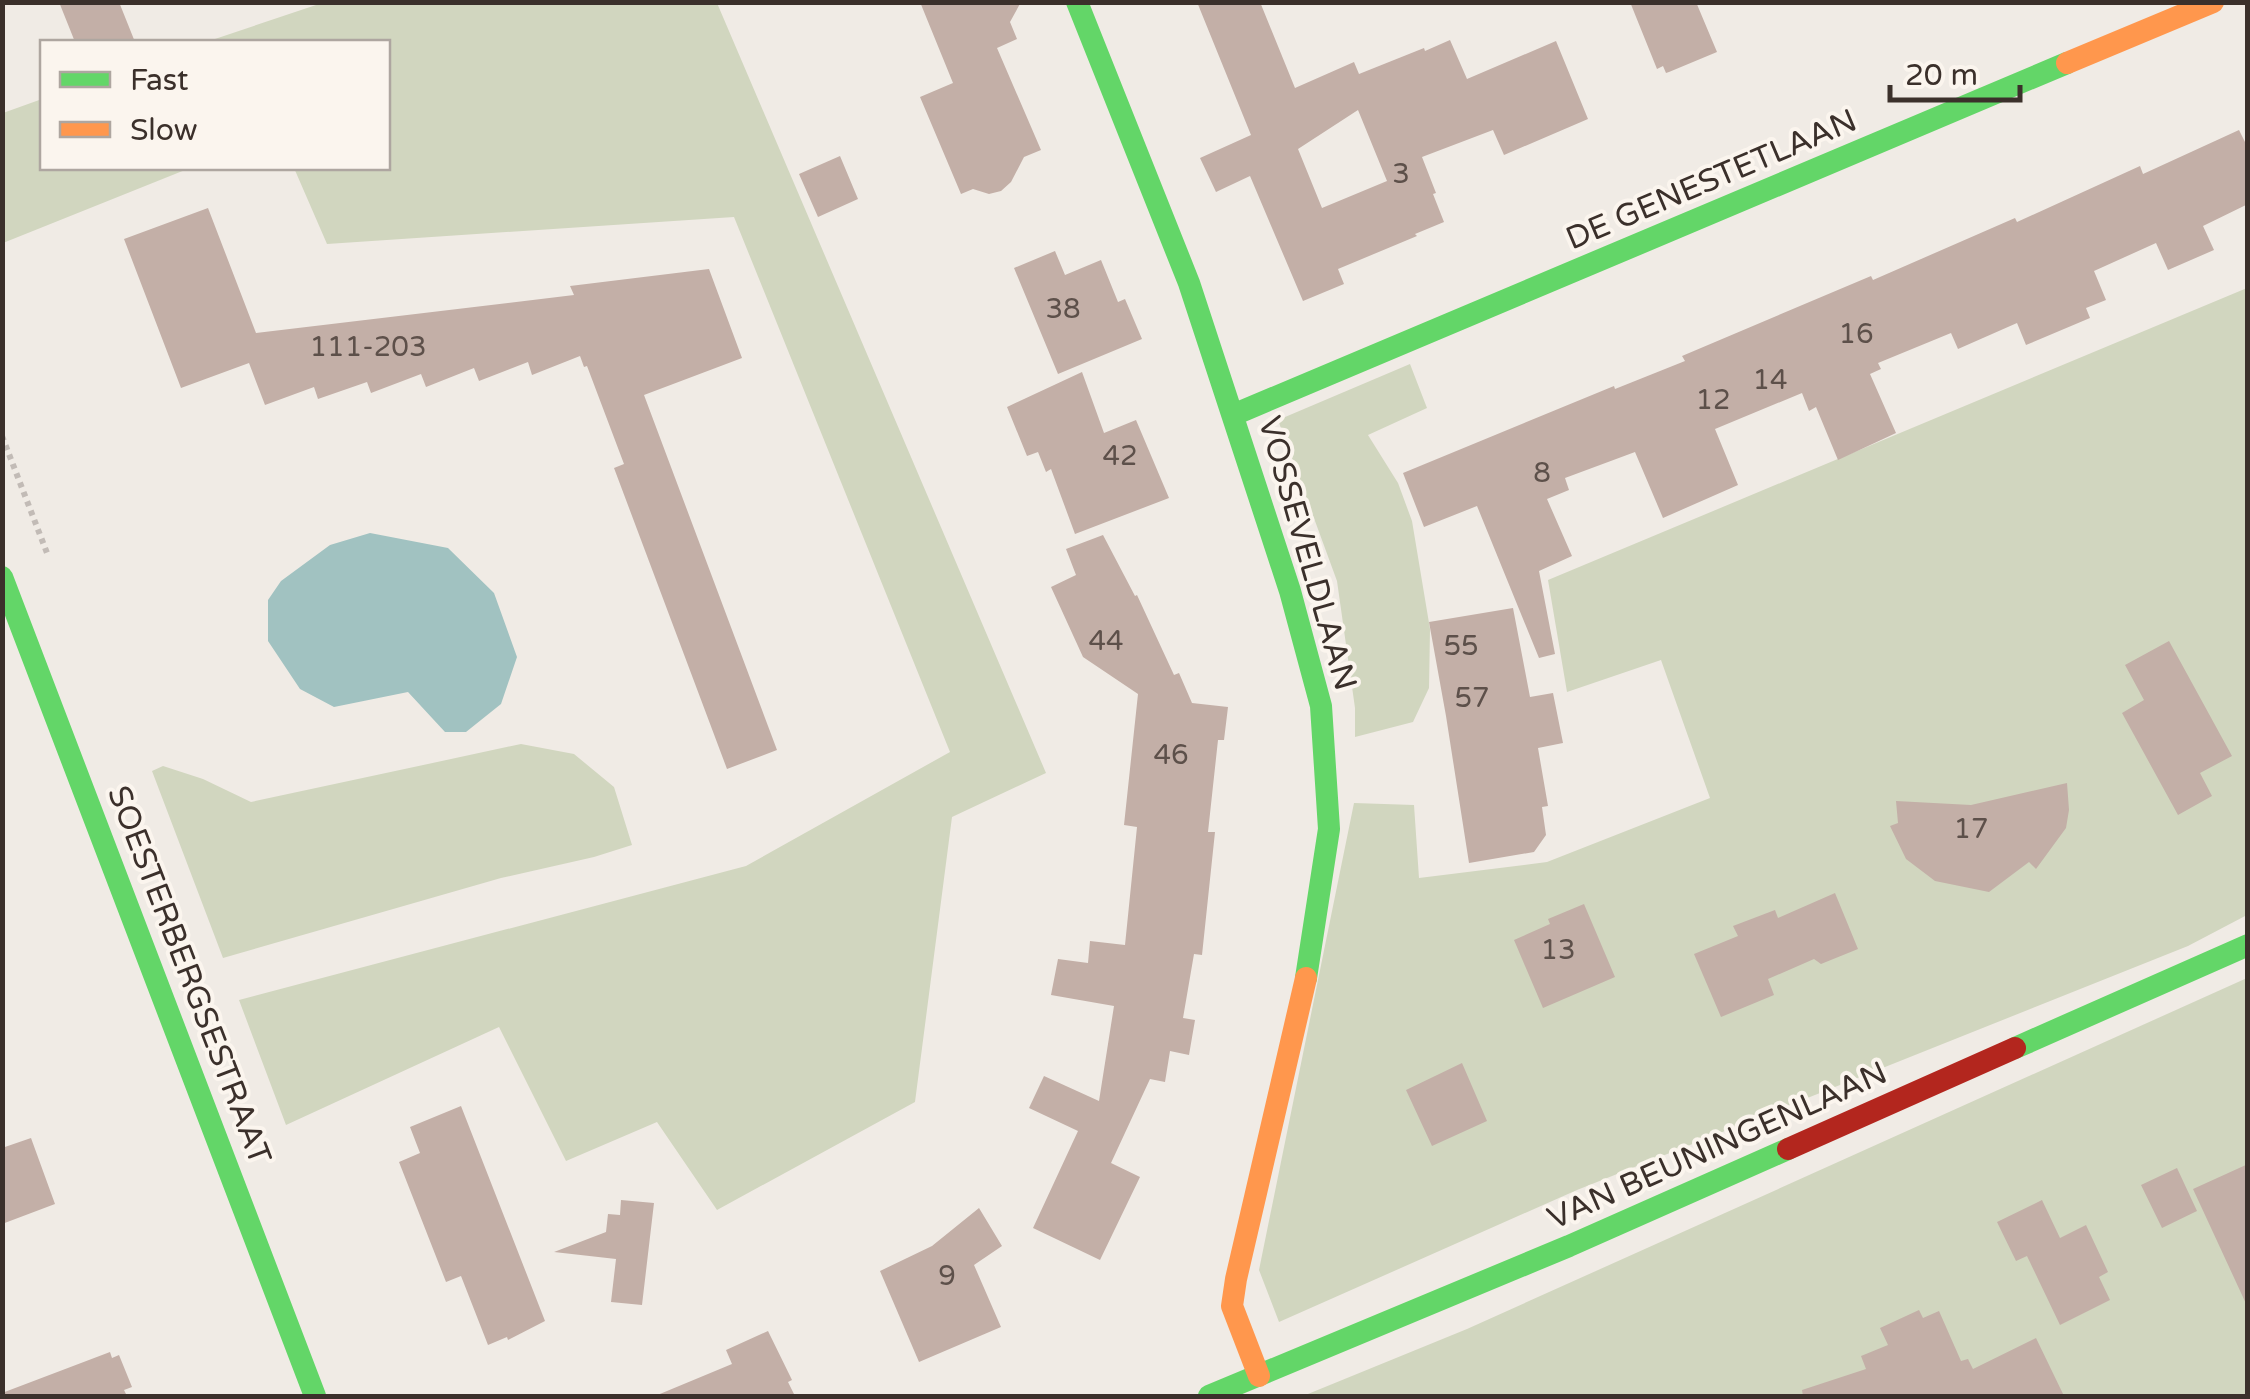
<svg xmlns="http://www.w3.org/2000/svg" width="2250" height="1399" font-family="'Varela Round',sans-serif">
	<style>
		.green { fill: #d1d6bf }
		.water { fill: #a1c2c1 }
		.building { fill: #c3afa7; fill-rule: evenodd }
		.lines { fill: none; stroke-linecap: round; stroke-linejoin: round }
		.path { stroke: #c2bbb6; stroke-width: 6; stroke-dasharray: 5 5; stroke-linecap: butt }
		.fast { stroke: #63d668; stroke-width: 22 }
		.slow { stroke: #ff974d; stroke-width: 22 }
		.jam { stroke: #b3261e; stroke-width: 22 }
		.labels { text-anchor: middle; stroke-width: 8; stroke-linejoin: round; paint-order: stroke }
		.number-label { font-size: 28px; fill: #5d504a }
		.street-label { font-size: 32px; fill: #3b302b; stroke: #fbf5ee }
	</style>
	<rect width="100%" height="100%" fill="#f0ebe5"/>
	<path class="green" d="M322 3H717L1046 773 952 817 915 1102 717 1210 657 1122 566 1161 499 1027 286 1125 239 1000 746 866 950 752 734 217 327 244 294 168H388V42H206Z
		M42 99V168H190L3 243V113Z
		M2247 288V915L2188 946 1577 1190 1279 1322 1259 1270 1354 803 1414 805 1419 878 1547 862 1710 798 1661 660 1567 692 1548 580Z
		M1410 364 1427 408 1368 435 1398 483 1412 521 1430 629 1429 688 1413 722 1355 737V708L1337 581 1278 420Z
		M521 744 574 754 614 787 632 845 594 857 501 878 223 958 152 771 163 766 203 779 251 802Z
		M2247 978V1396H1303L1467 1329Z"/>
	<path class="water" d="M370 533 448 548 494 593 517 657 501 704 466 732H445L408 692 334 707 300 689 268 641V600L281 581 330 545Z"/>
	<path class="building" d="M59 2H119L135 42H75Z
		M920 2H1021L1010 22 1017 39 997 48 1041 150 1024 157 1011 182 1001 191 989 194 973 189 961 194 920 97 953 83Z
		M1197 2H1260L1295 88 1354 62 1359 74 1424 48 1425 51 1450 40 1467 79 1556 41 1588 119 1504 155 1493 130 1422 157 1436 193 1433 194 1444 222 1415 234 1417 236 1338 269 1344 284 1303 301 1250 176 1216 192 1200 158 1251 135ZM1358 110 1387 181 1322 208 1298 149Z
		M1630 2H1696L1717 52 1669 72 1666 73 1663 66 1657 69Z
		M2239 130 2248 148V204L2203 226 2214 250 2168 270 2156 243 2094 271 2106 300 2086 308 2090 318 2026 345 2017 323 1958 349 1951 333 1878 363 1881 369 1870 374 1896 433 1838 460 1816 407 1809 411 1802 393 1715 429 1738 485 1663 518 1635 452 1565 478 1569 490 1547 499 1572 556 1539 571 1555 654 1539 658 1477 506 1424 527 1403 473 1614 386 1615 389 1685 361 1682 356 1871 276 1873 280 2015 218 2017 222 2140 166 2143 174Z
		M840 156 858 199 818 217 799 174Z
		M208 208 256 333 574 295 570 286 709 269 742 358 644 395 777 750 727 769 614 468 624 464 587 366 584 367 580 356 532 375 528 362 479 381 474 368 426 387 421 374 371 393 367 382 318 399 314 387 265 405 249 363 181 388 124 239Z
		M1055 251 1065 275 1101 260 1118 302 1125 299 1142 339 1058 374 1014 268Z
		M1082 372 1104 433 1136 420 1169 498 1075 534 1051 469 1046 472 1038 452 1027 456 1007 407Z
		M1103 535 1135 596 1137 595 1174 675 1179 673 1192 703 1228 707 1224 740H1218L1208 832H1215L1202 955 1194 954 1183 1018 1195 1020 1189 1055 1170 1051 1165 1082 1150 1079 1111 1163 1140 1177 1100 1260 1033 1228 1078 1131 1029 1108 1044 1076 1099 1101 1114 1006 1051 995 1058 959 1088 963 1090 941 1125 945 1137 827 1124 825 1138 694 1083 657 1051 587 1076 575 1066 549Z
		M1513 608 1530 697 1553 693 1563 743 1538 748 1548 806 1542 807 1546 835 1534 852 1469 863 1446 716 1429 622Z
		M2169 641 2232 756 2200 773 2212 796 2178 815 2122 713 2144 700 2125 665Z
		M2067 783 2069 810 2066 828 2036 869 2029 862 1989 892 1935 881 1906 859 1890 826 1898 823 1896 801 1971 805Z
		M1835 893 1858 949 1821 964 1814 959 1768 979 1774 995 1721 1017 1694 954 1738 936 1733 926 1775 910 1778 918Z
		M1584 904 1615 977 1543 1008 1514 940 1550 924 1548 919Z
		M1462 1063 1487 1121 1432 1146 1406 1090Z
		M461 1106 545 1321 508 1340 507 1337 488 1345 461 1276 446 1282 399 1162 420 1153 410 1127Z
		M31 1138 55 1204 2 1224V1148Z
		M2248 1164V1308L2193 1189Z
		M2177 1168 2197 1211 2162 1228 2141 1185Z
		M621 1200 654 1203 642 1305 611 1302 616 1259 554 1252 606 1232 608 1214 620 1215Z
		M2042 1200 2060 1238 2086 1225 2108 1272 2099 1277 2110 1300 2060 1325 2027 1256 2016 1261 1997 1222Z
		M979 1208 1002 1246 974 1265 1001 1327 919 1362 880 1271 932 1246Z
		M1919 1310 1923 1318 1939 1311 1961 1361 1968 1359 1973 1369 2036 1338 2064 1396H1803L1802 1390 1866 1369 1861 1356 1888 1345 1880 1328Z
		M768 1331 792 1380 788 1382 795 1396H655L732 1364 726 1350Z
		M110 1352 112 1358 119 1355 132 1387 124 1390 127 1396H2V1393Z"/>
	<g class="lines">
		<path class="path" d="M2 436 47 553"/>
		<path class="fast" d="M1077 2 1189 283 1290 591 1321 706 1329 829 1306 978
			M1233 415 2067 63
			M2 577 315 1396
			M2015 1048 2248 945
			M1209 1396 1569 1246 1788 1149"/>
		<path class="slow" d="M2067 63 2213 2
			M1259 1376 1232 1306 1236 1279 1306 978"/>
		<path class="jam" d="M1788 1149 2015 1048"/>
	</g>
	<g class="labels">
		<g class="number-label">
			<text x="1401" y="183">3</text>
			<text x="1063" y="318">38</text>
			<text x="1856" y="343">16</text>
			<text x="368" y="356">111-203</text>
			<text x="1770" y="389">14</text>
			<text x="1713" y="409">12</text>
			<text x="1120" y="465">42</text>
			<text x="1542" y="482">8</text>
			<text x="1106" y="650">44</text>
			<text x="1461" y="655">55</text>
			<text x="1472" y="707">57</text>
			<text x="1171" y="764">46</text>
			<text x="1971" y="838">17</text>
			<text x="1558" y="959">13</text>
			<text x="947" y="1285">9</text>
		</g>
		<g class="street-label">
			<text transform="translate(1711 179) rotate(-23)" y="11">DE GENESTETLAAN</text>
			<text transform="translate(1308 553) rotate(74)" y="11">VOSSEVELDLAAN</text>
			<text transform="translate(190 975) rotate(69)" y="11">SOESTERBERGSESTRAAT</text>
			<text transform="translate(1717 1145) rotate(-24)" y="11">VAN BEUNINGENLAAN</text>
		</g>
	</g>
	<rect width="2250" height="1399" fill="none" stroke="#3b302b" stroke-width="10"/>
	<rect x="40" y="40" width="350" height="130" fill="#fbf5ee" stroke="#aea6a0" stroke-width="2.5"/>
	<rect x="60" y="72" width="50" height="15" fill="#63d668" stroke="#aea6a0" stroke-width="2.5"/>
	<text x="130" y="90" font-size="30" fill="#3b302b">Fast</text>
	<rect x="60" y="122" width="50" height="15" fill="#ff974d" stroke="#aea6a0" stroke-width="2.5"/>
	<text x="130" y="140" font-size="30" fill="#3b302b">Slow</text>
	<path d="M1890 85v15h130v-15" fill="none" stroke="#3b302b" stroke-width="5"/>
	<text x="1905" y="85" font-size="30" fill="#3b302b" stroke="#fbf5ee" stroke-width="8" paint-order="stroke">20 m</text>
</svg>
